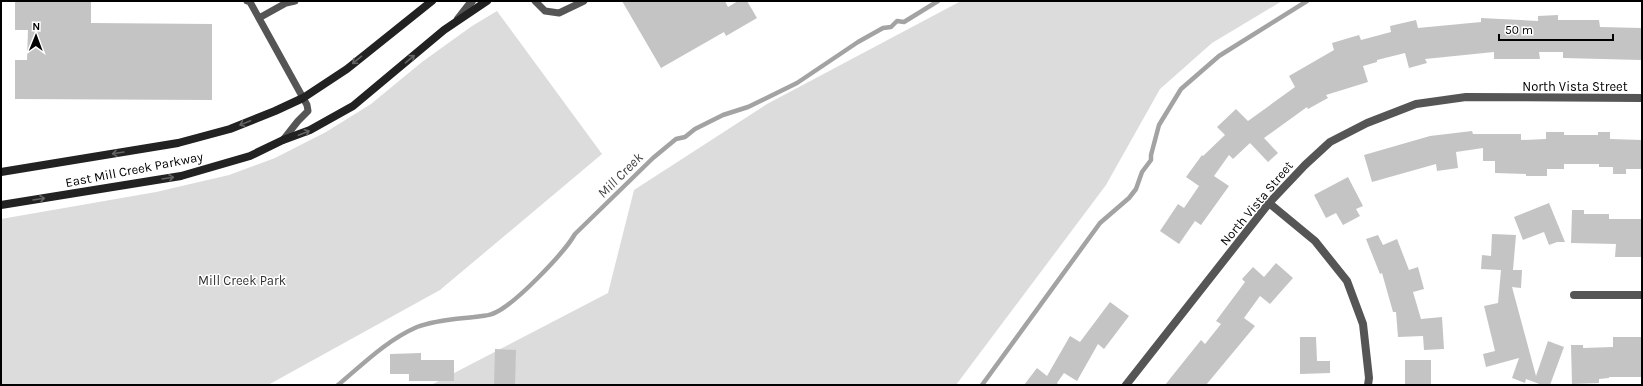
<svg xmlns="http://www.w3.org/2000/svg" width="1643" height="386" font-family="Karla,sans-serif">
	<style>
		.green { fill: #dcdcdc }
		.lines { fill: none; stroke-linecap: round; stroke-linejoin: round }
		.stream { stroke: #a3a3a3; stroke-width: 4.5 }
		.building { fill: #c4c4c4 }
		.lane { stroke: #555; stroke-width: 7 }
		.street { stroke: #555; stroke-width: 8 }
		.secondary { stroke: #222; stroke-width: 8 }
		.oneway { stroke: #646464 }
		.labels { text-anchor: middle; stroke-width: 3; stroke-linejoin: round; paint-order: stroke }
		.street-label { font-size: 13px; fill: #000; stroke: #fff }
		.park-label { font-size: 13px; fill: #333; stroke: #fff }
		.water-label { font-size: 14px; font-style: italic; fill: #444; stroke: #fff }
	</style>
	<rect width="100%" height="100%" fill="#fff"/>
	<path class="green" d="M961 1H1282L1212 43 1160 89 1106 185 956 385H431L608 293 634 190 767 104Z
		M497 11 602 154 440 290 268 385H1V219L156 192 229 175 275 158 326 132 371 104 422 62 472 26Z"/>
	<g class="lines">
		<path class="stream" d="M338 385C363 364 387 340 417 327 435 320 456 319 474 317 480 316 487 316 492 314 513 307 564 253 575 234L653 158 676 139 685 137 695 129 723 115 748 107 797 83 858 42 883 28 891 27 897 21 904 22 938 1
			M982 385 1100 223 1129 198 1136 189 1142 172 1151 160V155L1159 125 1181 89 1219 56 1307 1"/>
	</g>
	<path class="building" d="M15 1H91V23L212 24V100L15 99V60H27L28 30H15Z
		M622 1H725L728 7 738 1H747L757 18 726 36 724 32 661 68Z
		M1558 15V20H1599L1600 27 1642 28 1641 60 1563 58V52H1539L1540 59H1494V52L1425 59 1427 63 1409 68 1405 53 1377 60V62L1363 66 1368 82 1326 95 1328 98 1308 109 1307 107 1264 138 1278 153 1268 162 1250 143 1233 159 1229 155 1214 176 1229 186 1201 225 1195 221 1179 244 1160 231 1178 204 1184 208 1199 186 1186 177 1202 155 1203 156 1225 135 1217 127 1236 109 1248 121 1295 87 1289 76 1334 50 1332 43 1359 35 1361 40 1391 32 1390 26 1416 20 1418 28 1481 22V18L1538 21V16Z
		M1472 131 1473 134H1521V140L1546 139V132H1564V135H1598V132H1610V139L1642 140V169H1626V174H1613V167H1599V164H1564V169H1547V176H1526V174L1495 173V161H1483V148L1456 152 1458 168 1437 171 1436 164 1372 182 1364 155 1430 136Z
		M1348 177 1363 206 1356 209 1360 216 1343 225 1336 213 1326 218 1314 195Z
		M1549 203 1565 242H1557L1549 245 1544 232 1523 240 1514 217Z
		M1572 210H1584V214H1609V219H1642V257H1615L1616 244 1571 243Z
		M1492 234 1516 235 1513 270H1522L1521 288 1512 287 1536 376 1548 341 1564 347 1550 385H1542L1526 379 1525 383 1512 378 1519 358 1486 367 1483 354 1495 351 1484 306 1498 303 1501 270 1481 269 1482 255 1491 256Z
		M1378 235 1383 245 1397 239 1409 270 1418 267 1424 289 1413 292 1421 319 1442 317 1444 349 1424 350 1423 336 1398 337 1396 312H1393L1382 273 1380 274 1366 239Z
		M1276 263 1293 278 1270 304 1260 296 1244 318 1255 326 1206 385H1165L1201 340 1205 344 1221 324 1216 321 1245 282 1242 279 1253 267 1264 277Z
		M1110 302 1129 316 1104 349 1098 344 1077 381 1064 373 1057 383 1059 385H1024L1037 368 1047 376 1070 336 1080 342Z
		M1300 337H1316L1317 361H1330V373L1300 374Z
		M1613 337H1642V377H1609V378L1599 379V383L1572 384 1571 345H1583V348L1613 347Z
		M495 349 516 350 515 385H494Z
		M421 353V360H454V381H409V374H390V354Z
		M1405 360H1431V385H1405Z"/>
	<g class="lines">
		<path class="lane" d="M247 1 250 2 307 105 308 111 298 121 283 140
			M535 1 545 11 559 13 584 1
			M259 18 286 3 295 1"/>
		<path class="street" d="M458 19 472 1
			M1269 203 1315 241 1347 281 1363 324 1369 378 1368 385
			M1574 295H1642
			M1126 385 1269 203 1305 165 1330 142 1367 123 1416 104 1466 97 1642 98"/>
		<path class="secondary" d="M1 172 178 143 230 129 275 111 303 98 347 69 432 1
			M1 205 181 176 250 156 283 140 310 130 353 106 444 30 487 1"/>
	</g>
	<defs><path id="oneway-shaft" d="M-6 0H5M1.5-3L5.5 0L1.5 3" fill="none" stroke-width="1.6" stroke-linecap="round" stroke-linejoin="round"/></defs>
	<g class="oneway">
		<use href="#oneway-shaft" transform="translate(410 59) rotate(-40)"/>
		<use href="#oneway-shaft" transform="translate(357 60) rotate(141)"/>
		<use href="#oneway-shaft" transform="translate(245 123) rotate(158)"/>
		<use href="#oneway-shaft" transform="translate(304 133) rotate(-21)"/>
		<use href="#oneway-shaft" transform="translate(118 153) rotate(171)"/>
		<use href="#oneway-shaft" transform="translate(168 178) rotate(-9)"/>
		<use href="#oneway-shaft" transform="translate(39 199) rotate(-9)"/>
	</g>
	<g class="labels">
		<g class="street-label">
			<text x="1575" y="91">North Vista Street</text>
			<text transform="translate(134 169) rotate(-11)" y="5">East Mill Creek Parkway</text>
			<text transform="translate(1256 203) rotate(-50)" y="5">North Vista Street</text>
		</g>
		<g class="park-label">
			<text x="242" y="285">Mill Creek Park</text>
		</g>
		<g class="water-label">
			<text transform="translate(620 175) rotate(-45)" y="5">Mill Creek</text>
		</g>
	</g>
	<rect width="1643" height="386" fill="none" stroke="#000000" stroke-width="4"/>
	<g transform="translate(36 36) rotate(1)" stroke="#ffffff" stroke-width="3" paint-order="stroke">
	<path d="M0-3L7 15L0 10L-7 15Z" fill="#000000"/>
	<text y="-6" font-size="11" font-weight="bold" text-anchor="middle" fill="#000000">N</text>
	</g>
	<path d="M1499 34v6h114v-6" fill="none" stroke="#000000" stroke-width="2"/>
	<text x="1505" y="34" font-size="12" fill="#000000" stroke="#ffffff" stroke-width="3" paint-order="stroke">50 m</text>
</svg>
